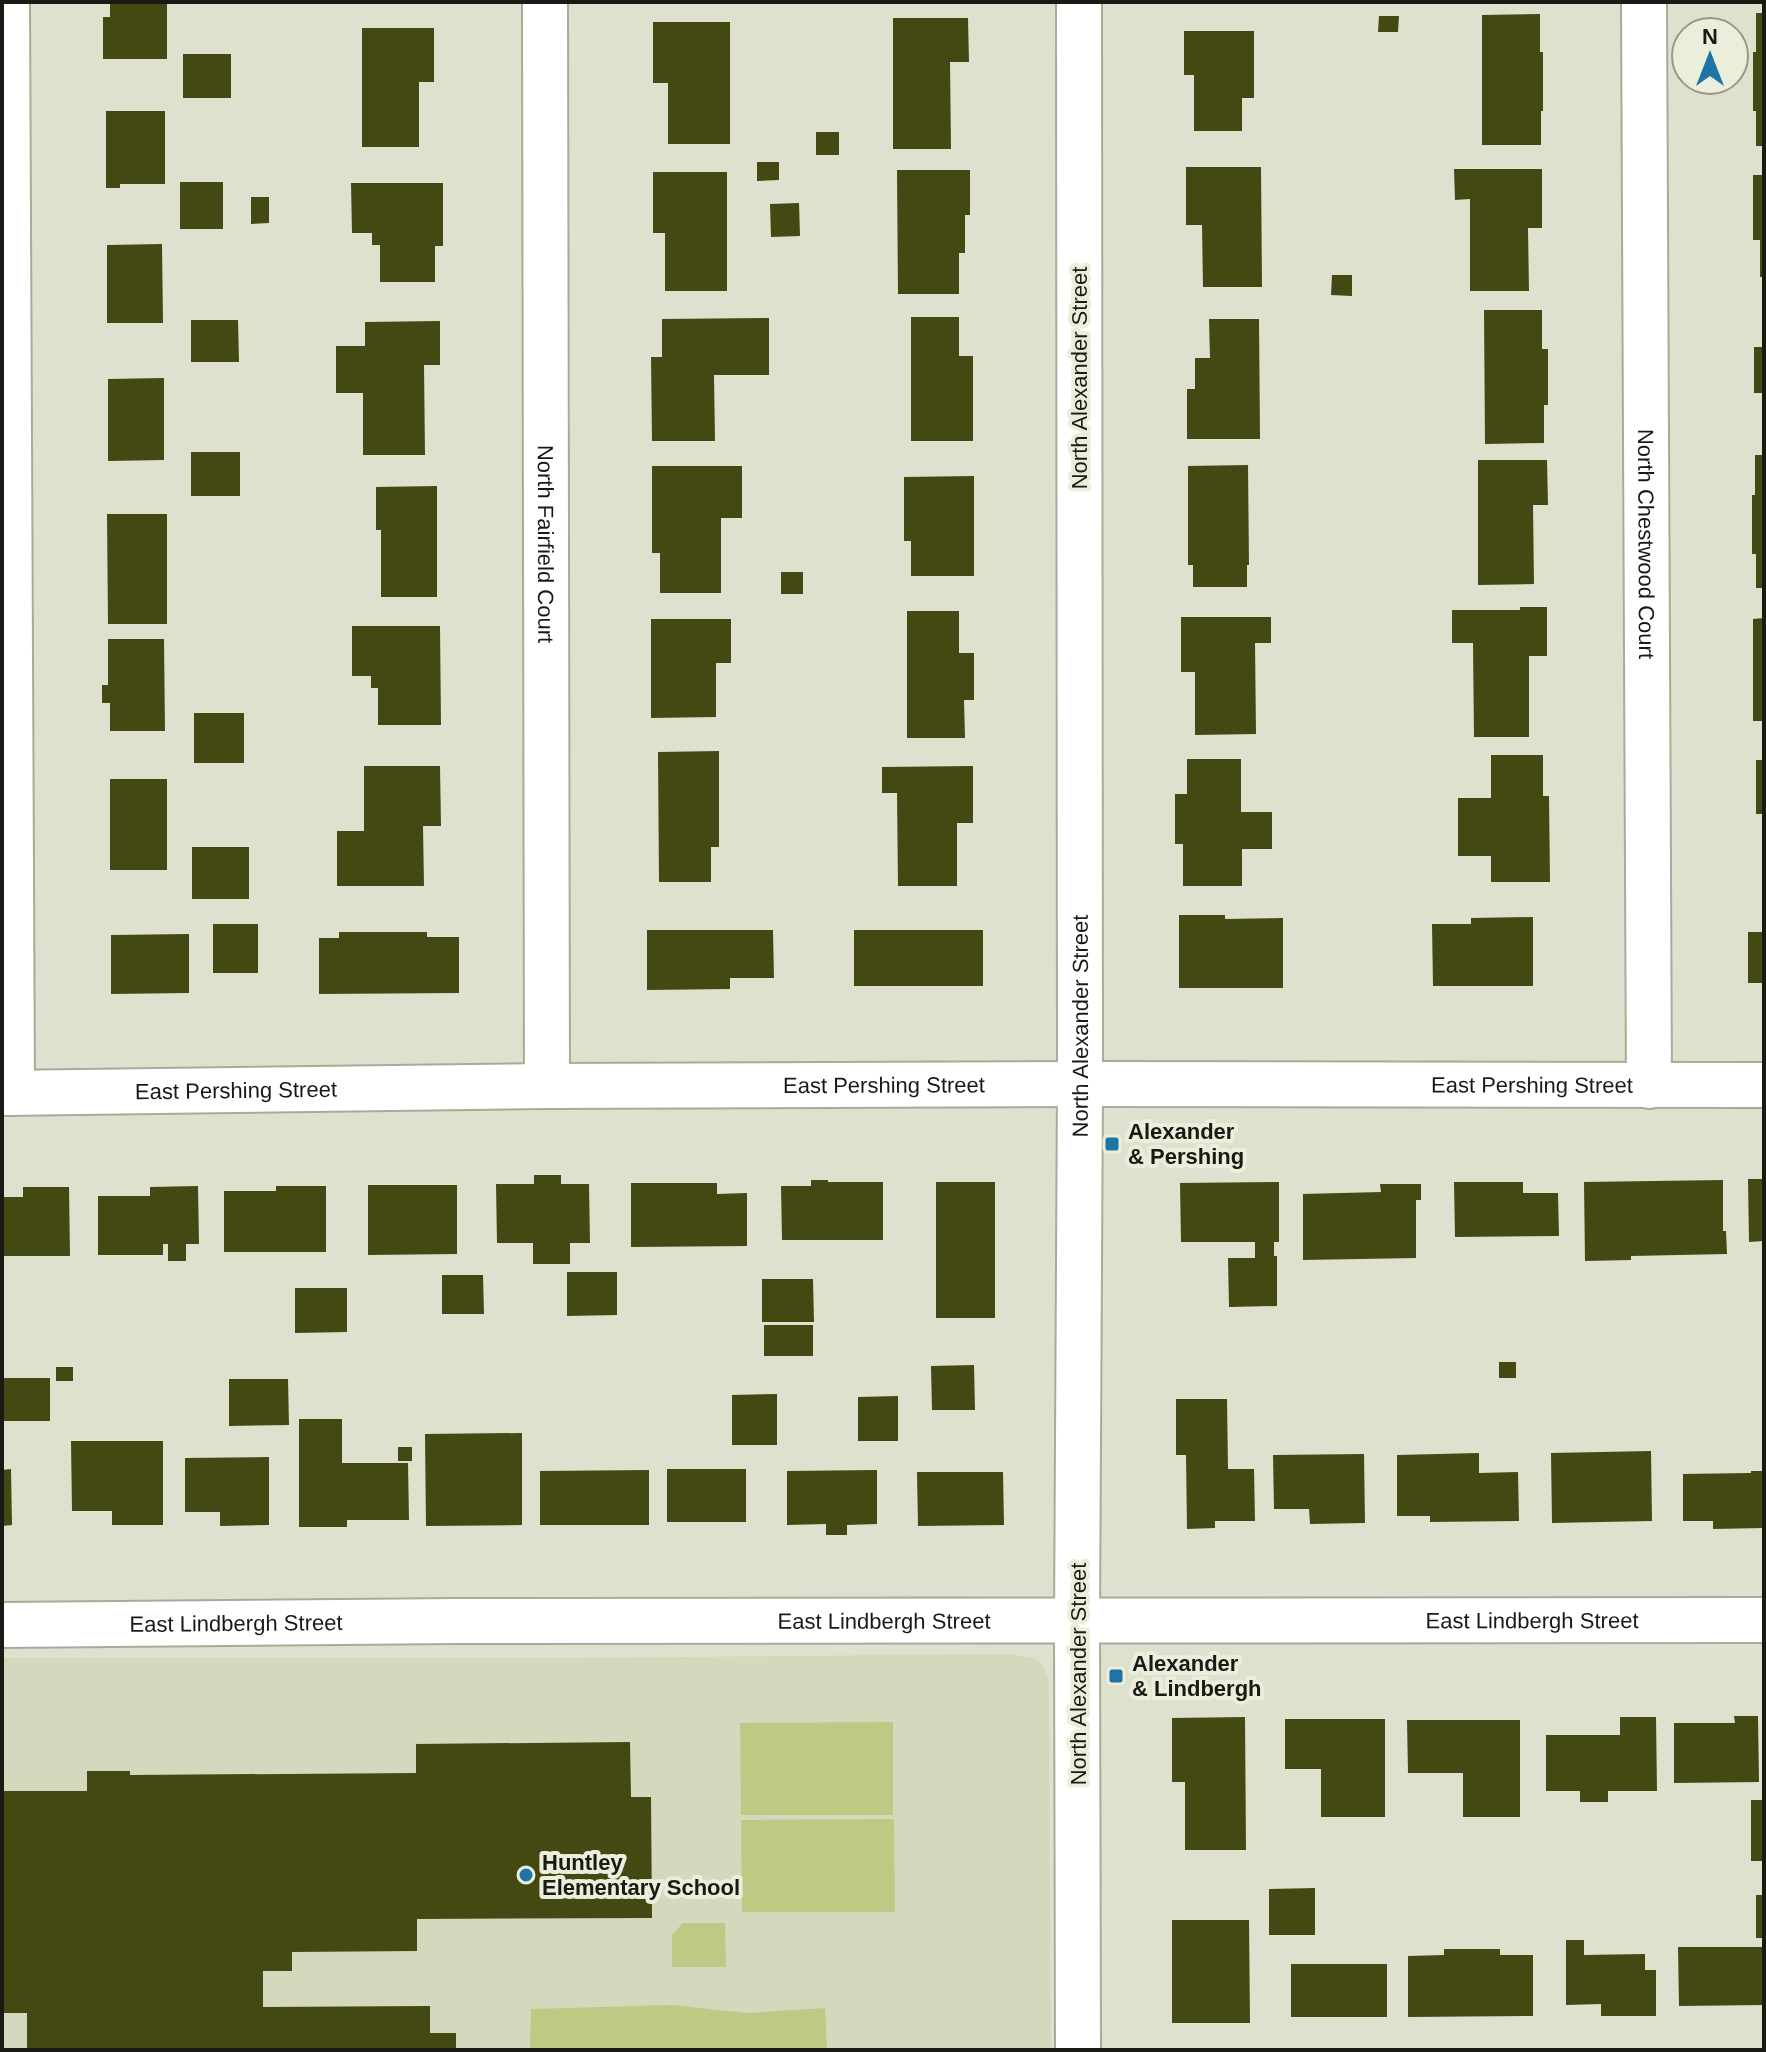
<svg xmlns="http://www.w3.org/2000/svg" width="1766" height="2052" font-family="Helvetica,sans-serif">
<rect width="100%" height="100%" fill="#dee1cd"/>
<path fill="#d4d8bd" d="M1010,1654L1037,1659L1043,1665L1049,1683L1051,2050H2V1658H581Z"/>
<path fill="#c0c984" d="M893,1722V1815H741L740,1723Z
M894,1819L895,1912H742L741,1820Z
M683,1923H725L726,1967H672V1935Z
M671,2005L748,2013L825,2008L827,2050H530L531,2009Z"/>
<path fill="#444913" d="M110,2H167V59H103V17H110Z
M1756,13H1764V146H1756V111H1753V52H1756Z
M1540,14V52H1543V111H1541V145H1482V15Z
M1379,16H1399L1398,32H1378Z
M893,18H968L969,62H950L951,149H893Z
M653,22H730V144H668V83H653Z
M362,28H434V82H419V147H362Z
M1184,31H1254V98H1242V131H1194V75H1184Z
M183,54H231V98H183Z
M106,111H165V184H120V188H106Z
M816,132H839V155H816Z
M757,162H779V180L757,181Z
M1186,167H1261L1262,287H1203L1202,225H1186Z
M1454,169H1542V228H1528L1529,291H1470V199L1455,200Z
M897,170H970V215H965V253H959V294H898Z
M653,172H727V291H665V233H653Z
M1753,175H1764V277H1760V240H1753Z
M180,182H223V229H180Z
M351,183H443V246H435V282H380V245H372V233H352Z
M251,197H269V223L251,224Z
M799,203L800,236L771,237L770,204Z
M162,244L163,323H107V245Z
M1332,275H1352V296L1331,295Z
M1484,310H1542V349H1548V405H1544V443L1485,444Z
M911,317H959V356H973V441H911Z
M769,318V375H714L715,441H652L651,357H662V319Z
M1209,319H1259L1260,439H1187V389H1195V358H1210Z
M191,320H238L239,362H191Z
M440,321V365H424L425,455H363V393H336V346H365V322Z
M1754,347H1764V393H1754Z
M164,378V460L108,461V379Z
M191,452H240V496H191Z
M1755,455H1764V588H1756V554H1752V495H1755Z
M1478,460H1547L1548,505H1533L1534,584L1478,585Z
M1248,465L1249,565H1247V587H1193V565H1188V466Z
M652,466H742V518H721V593H660V553H652Z
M974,476V576H911V541H904V477Z
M437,486V597H381V530H376V487Z
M107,514H167V624H108Z
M781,572H803V594H781Z
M1520,607H1547V656H1529V737H1474L1473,643H1452V610H1520Z
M907,611H959V653H974V700H964L965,738H907Z
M1181,617H1271V643H1255L1256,734L1195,735V672H1181Z
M1764,618V721H1753V619Z
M651,619H731V663H716V717L651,718Z
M352,626H440L441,725H378V688H371V676H352Z
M108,639H164L165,731H110V703H102V685H108Z
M194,713H244V763H194Z
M719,751V847H711V882H659L658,752Z
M1491,755H1543V796H1549L1550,882H1491V856H1458V798H1491Z
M1187,759H1241V812H1272V849H1242V886H1183V844H1175V794H1187Z
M1756,760H1764V814H1756Z
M364,766H440L441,826H423L424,886H337V831H364Z
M973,766V823H957V886H898L897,793H882V767Z
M110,779H167V870H110Z
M192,847H249V899H192Z
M1179,915H1225V919L1283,918V988H1179Z
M1533,917V986H1433L1432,924H1471V918Z
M213,924H258V973H213Z
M647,930H773L774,978H730V989L647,990Z
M854,930H983V986H854Z
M339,932H427V937H459V993L319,994V938H339Z
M1748,932H1764V983H1748Z
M189,934V993L111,994V935Z
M534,1175H561V1184H589L590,1243H570V1264H533V1243H497L496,1184H534Z
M1748,1179H1764V1241L1749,1242Z
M811,1180H828V1182H883V1240H782L781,1186H811Z
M1723,1180V1231H1726L1727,1254L1631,1256V1260L1585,1261L1584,1182Z
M936,1182H995V1318H936Z
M1279,1182V1242H1274V1256H1277V1306L1229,1307L1228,1258H1255V1242H1181L1180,1183Z
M1454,1182H1523V1193H1558L1559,1236L1455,1237Z
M631,1183H717V1194L747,1193V1246L631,1247Z
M1380,1184H1421V1200H1416V1258L1303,1260V1194L1381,1192Z
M368,1185H457V1254L368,1255Z
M198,1186L199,1244H186V1261H168V1244H163V1255H98V1196H150V1187Z
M276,1186H326V1252H224V1191H276Z
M23,1187H69L70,1256H2V1197H23Z
M567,1272H617V1315L567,1316Z
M442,1275H483L484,1314H442Z
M762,1279H813L814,1322H762Z
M295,1288H347V1332L295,1333Z
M764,1325H813V1356H764Z
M1499,1362H1516V1378H1499Z
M974,1365L975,1410H932L931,1366Z
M56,1367H73V1381H56Z
M4,1378H50V1421H4Z
M229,1379H288L289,1425L229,1426Z
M777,1394V1445H732V1395Z
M898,1396V1441H858V1397Z
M1176,1399H1227L1228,1469H1254L1255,1521H1215V1528L1187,1529L1186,1455H1176Z
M299,1419H342V1463H408L409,1520H347V1527H299Z
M522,1433V1525L426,1526L425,1434Z
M71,1441H163V1525H112V1511H72Z
M398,1447H412V1461H398Z
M1651,1451L1652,1521L1552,1523L1551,1453Z
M1479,1453V1473L1518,1472L1519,1521L1430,1522V1516H1397V1455Z
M1364,1454L1365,1523L1310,1524L1309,1509H1274L1273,1455Z
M269,1457V1525L220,1526V1512H185V1458Z
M11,1469L12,1525L2,1526V1470Z
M667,1469H746V1522H667Z
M649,1470V1525H540V1471Z
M877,1470V1524L847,1525V1535H826V1524L787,1525V1471Z
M1751,1471H1764V1528L1713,1529V1521H1683V1474L1751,1473Z
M917,1472H1003L1004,1525L918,1526Z
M1734,1716H1758L1759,1782L1674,1783V1723H1735Z
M1245,1717L1246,1850H1185V1782H1172V1718Z
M1620,1717H1656L1657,1791H1608V1802H1580V1791H1546V1735H1620Z
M1285,1719H1385V1817H1321V1769H1285Z
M1407,1720H1520V1817H1463V1773H1408Z
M630,1742L631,1797H651L652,1918L417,1919V1951L292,1952V1971H263V2007L430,2006V2033H456V2050H27V2013H2V1791H87V1771H130V1775L416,1773V1744Z
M1751,1800H1764V1861H1751Z
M1315,1888V1935H1269V1889Z
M1756,1895H1764V1938H1756Z
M1172,1920H1249L1250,2023H1172Z
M1566,1940H1584V1955L1645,1954V1970H1656V2016H1601V2004L1566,2005Z
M1678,1947H1764V2005L1679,2006Z
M1444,1949H1500V1955H1533V2016L1408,2017V1956L1444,1955Z
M1291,1964H1387V2017H1291Z"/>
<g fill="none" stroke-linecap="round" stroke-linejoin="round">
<defs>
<g id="minor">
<path d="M7,2L12,1093"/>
<path id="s1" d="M545,2L547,1086"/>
<path id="s2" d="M1644,2L1649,1086"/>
<path id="s3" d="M2,1093L547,1086L1080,1084L1764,1085"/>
<path id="s4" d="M2,1625L456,1621L1764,1620"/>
<path id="s5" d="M1078,2050L1077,1621L1080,1084L1079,2"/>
</g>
</defs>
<use href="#minor" stroke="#a8ab98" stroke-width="48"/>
<use href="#minor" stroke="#fff" stroke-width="44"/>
</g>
<g fill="#1e74a4" stroke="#ebeeda" stroke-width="3">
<rect x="1104" y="1136" width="16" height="16" rx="4"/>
<rect x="1108" y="1668" width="16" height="16" rx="4"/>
<circle cx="526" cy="1875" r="8"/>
</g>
<g text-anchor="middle" stroke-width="8" stroke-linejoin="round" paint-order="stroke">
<g font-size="22" fill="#191a13" stroke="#ebeeda">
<text transform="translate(1079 378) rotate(-90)" y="8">North Alexander Street</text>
<text dy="8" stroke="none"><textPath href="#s1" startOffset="542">North Fairfield Court</textPath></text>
<text dy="8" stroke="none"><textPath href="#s2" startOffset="542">North Chestwood Court</textPath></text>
<text dy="8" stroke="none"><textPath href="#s5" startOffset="1024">North Alexander Street</textPath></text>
<text dy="8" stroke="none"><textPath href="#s3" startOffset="882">East Pershing Street</textPath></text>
<text dy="8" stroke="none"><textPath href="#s3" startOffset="1530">East Pershing Street</textPath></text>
<text dy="8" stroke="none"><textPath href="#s3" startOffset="234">East Pershing Street</textPath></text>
<text dy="8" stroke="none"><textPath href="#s4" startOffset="1530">East Lindbergh Street</textPath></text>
<text dy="8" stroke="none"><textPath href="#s4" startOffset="882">East Lindbergh Street</textPath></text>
<text dy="8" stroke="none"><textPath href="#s4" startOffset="234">East Lindbergh Street</textPath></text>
<text transform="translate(1078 1674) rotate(-90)" y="8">North Alexander Street</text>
</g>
<g font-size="22" font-weight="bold" fill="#191a13" stroke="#ebeeda" text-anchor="start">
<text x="1128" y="1139">Alexander<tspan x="1128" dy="25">&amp; Pershing</tspan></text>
<text x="1132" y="1671">Alexander<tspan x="1132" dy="25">&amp; Lindbergh</tspan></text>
<text x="542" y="1870">Huntley<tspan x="542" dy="25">Elementary School</tspan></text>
</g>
</g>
<rect width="1766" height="2052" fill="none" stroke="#191a13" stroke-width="8"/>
<g transform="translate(1710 56)"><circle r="38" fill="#ebeeda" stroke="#97998a" stroke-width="2"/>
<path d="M0-6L14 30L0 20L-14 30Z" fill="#1e74a4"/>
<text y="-12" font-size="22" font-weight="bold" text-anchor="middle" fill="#191a13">N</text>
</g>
</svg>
